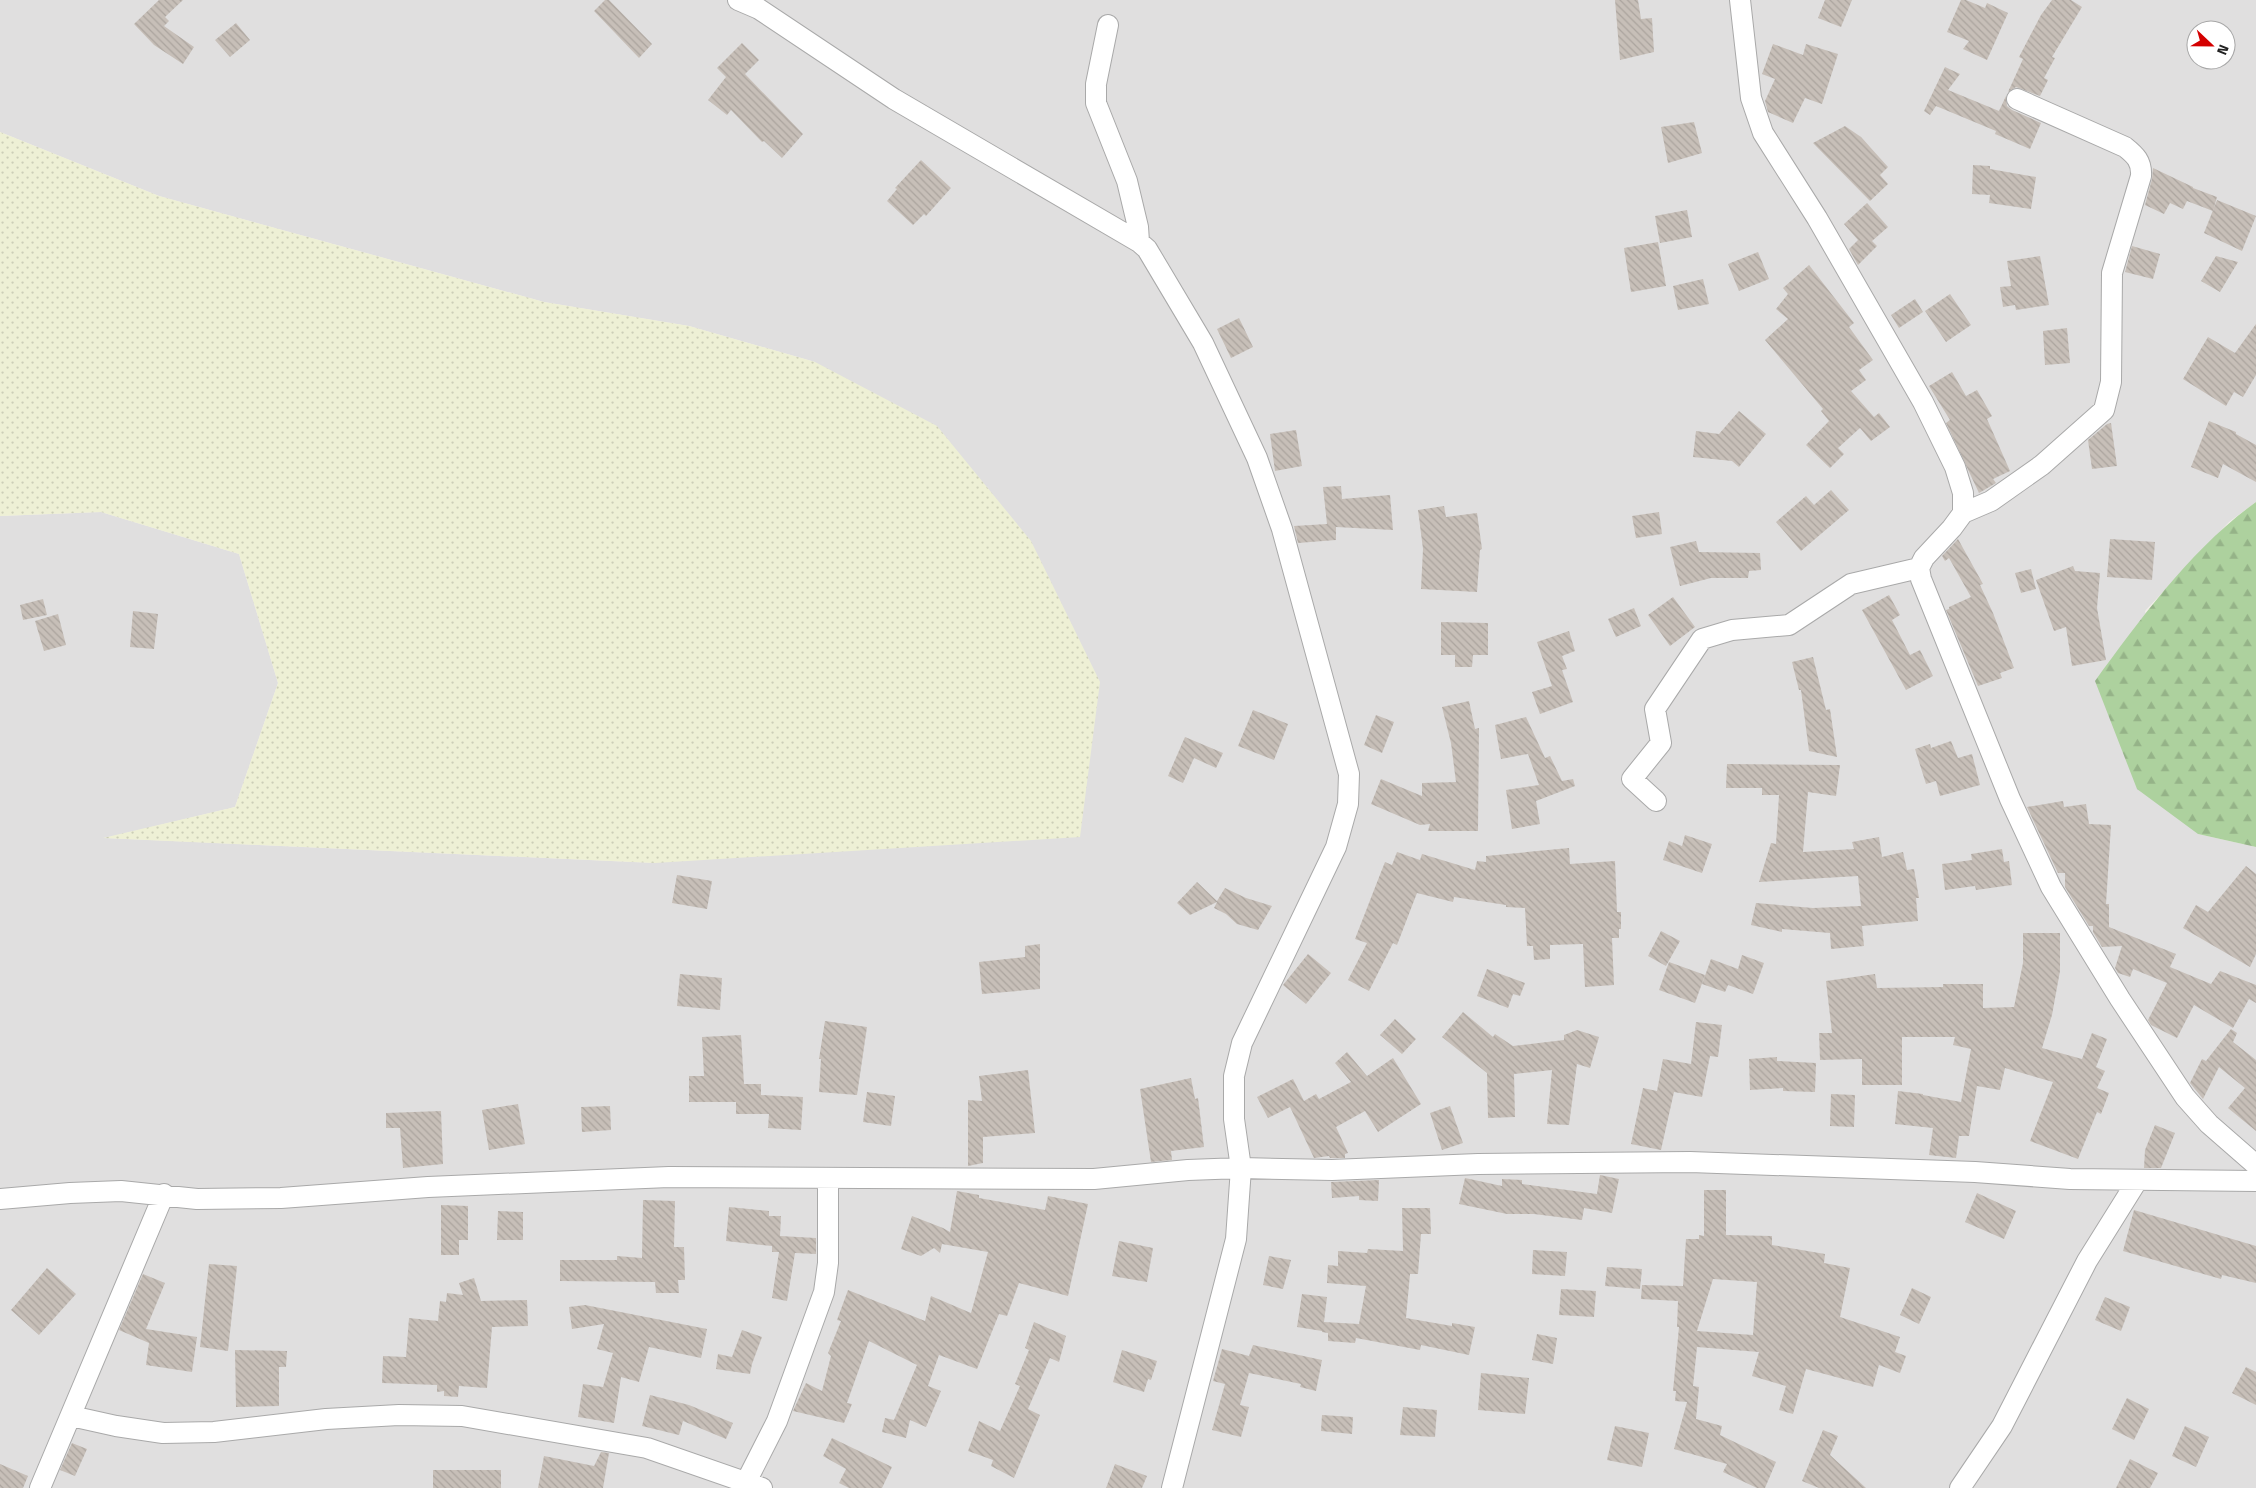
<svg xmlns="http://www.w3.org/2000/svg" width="2256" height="1488" font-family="'Titillium Web',sans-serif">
<defs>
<pattern id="farmland-dots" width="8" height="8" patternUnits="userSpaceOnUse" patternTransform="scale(1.25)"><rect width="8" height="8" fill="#eef0d5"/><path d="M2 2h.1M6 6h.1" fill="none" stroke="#ccceb7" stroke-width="1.8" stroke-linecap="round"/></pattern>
<pattern id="forest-firs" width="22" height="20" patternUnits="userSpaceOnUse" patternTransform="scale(1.25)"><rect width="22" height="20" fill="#add19e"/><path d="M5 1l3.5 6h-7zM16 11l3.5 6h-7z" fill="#95b388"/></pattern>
<pattern id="building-back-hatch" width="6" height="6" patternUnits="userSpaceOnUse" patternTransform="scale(1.25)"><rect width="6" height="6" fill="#c7bfb8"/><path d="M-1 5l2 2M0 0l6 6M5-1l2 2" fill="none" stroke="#aba49e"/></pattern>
</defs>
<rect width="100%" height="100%" fill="#f2efe9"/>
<path fill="#e0dfdf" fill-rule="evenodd" d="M0,0H2256V502L2229,522L2145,611L2198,834L2256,847V1488H0V516L101,512L239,554L278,683L235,807L106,838L655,863L815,362L689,326L544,302L159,196L0,132ZM2196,30H2226V60H2196Z"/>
<path fill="url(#farmland-dots)" d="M0,132L159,196L544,302L689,326L815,362L937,426L1031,541L1100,682L1080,837L655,863L103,838L235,807L278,683L239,554L101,512L0,516Z"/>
<path fill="url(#forest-firs)" d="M2256,502V847L2198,834L2137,789L2095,681C2141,618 2192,548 2256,502Z"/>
<path fill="url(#building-back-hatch)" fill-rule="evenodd" d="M159,0H183L165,17L169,21L164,26L194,47L183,64L154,45L134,24Z
M605,0H609L652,44L639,58L594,11Z
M1615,0H1638L1641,19L1652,18L1654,52L1620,60Z
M1825,0H1852L1841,27L1818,18Z
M1961,0H1966L1985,8L1987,3L2008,13L1987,60L1963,49L1969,41L1947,32Z
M2052,0H2071L2082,7L2052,57L2055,58L2044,78L2048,80L2040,96L2016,87L2008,92L2023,59L2019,57L2041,15Z
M236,23L250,40L230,57L215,40Z
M742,43L759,60L745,74L803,134L782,158L764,141L762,142L731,110L727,115L708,100L726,77L717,68Z
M1773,44L1803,55L1806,44L1838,54L1822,104L1805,98L1793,123L1768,112L1765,101L1775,79L1762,74Z
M1945,67L1960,74L1948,90L1999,111L2006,96L2007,106L2012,110L2041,123L2030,149L1995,134L1996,131L1936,106L1930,115L1924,111Z
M1694,122L1702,153L1668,163L1661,127Z
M1845,126L1861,137L1888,167L1880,175L1888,184L1870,201L1813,143Z
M921,160L951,188L926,216L924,214L913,225L887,201L897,189L895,188Z
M1973,165L1990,166V169L2036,177L2031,209L1989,203L1990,195L1972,194Z
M2153,168L2193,187V188L2217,197L2213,211L2187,201L2183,209L2170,203L2164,214L2145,205L2152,179Z
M2217,200L2256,216L2242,251L2204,233Z
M1867,203L1888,227L1872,241L1877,246L1858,265L1849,249L1858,240L1844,224Z
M1687,210L1692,237L1660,243L1655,216Z
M1658,242L1666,286L1631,292L1624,248Z
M2132,246L2160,254L2153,279L2125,272Z
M1758,252L1769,279L1739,291L1728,264Z
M2040,256L2049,305L2016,310L2015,305L2003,307L2000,287L2011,286L2007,261Z
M2216,256L2238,262L2220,292L2201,281Z
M1809,265L1854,323L1849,327L1873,360L1859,370L1866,380L1851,391L1874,417L1879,413L1890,427L1871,441L1860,428L1838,448L1844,454L1830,468L1806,445L1829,421L1821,411L1823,409L1765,340L1788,319L1776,309L1788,294L1783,288Z
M1703,279L1709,304L1678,310L1673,286Z
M1950,294L1971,325L1946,342L1925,311Z
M1915,299L1923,312L1899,328L1891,315Z
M1239,318L1253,347L1231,358L1217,329Z
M2256,324V375L2243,397L2234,392L2226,406L2183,379L2208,337L2235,353Z
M2067,328L2070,363L2045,365L2043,331Z
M1952,372L1966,396L1977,390L1992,416L1987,419L2010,471L1993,479L1996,483L1979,493L1946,423L1950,420L1929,386Z
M1739,411L1766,434L1739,467L1732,461L1693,457L1696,431L1719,434Z
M2209,421L2236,432V434L2256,445V482L2223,464L2218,478L2191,467Z
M2111,423L2117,466L2092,469L2088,440L2107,424Z
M1296,430L1302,466L1275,471L1270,434Z
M1341,486L1342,499L1390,495L1393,530L1336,527V540L1298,543L1294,526L1327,524L1323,487Z
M1831,490L1849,510L1801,551L1776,522L1806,496L1814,505Z
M1444,506L1446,517L1477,513L1482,549L1480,550L1477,592L1421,589L1423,549L1418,510Z
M1659,512L1662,534L1636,538L1632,516Z
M1958,539L1983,584L1980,585L1993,613L2014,668L2000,673L2002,678L1978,686L1946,610L1949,609V607L1971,597L1949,558L1945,561L1942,556Z
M2110,539L2155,542L2152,580L2107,577Z
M1696,541L1699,552L1760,553L1761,570L1749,571L1748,578H1711L1680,586L1670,547Z
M2073,566L2075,571L2100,573L2097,608L2106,660L2072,666L2066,627L2054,631L2036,580Z
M2031,569L2036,589L2021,593L2015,573Z
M1889,595L1900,615L1892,620L1910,655L1920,650L1933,676L1906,690L1862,610Z
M1673,597L1695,627L1670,646L1648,615Z
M43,599L47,615L23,620L20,605Z
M1634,608L1641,626L1616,637L1608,619Z
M133,611L158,614L154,649L130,647Z
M58,614L66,645L44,651L35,621Z
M1441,622L1488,623V655H1473L1472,667H1455V655H1441Z
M1569,631L1575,651L1562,656L1567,669L1562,670L1573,702L1540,714L1532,692L1552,686L1537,642Z
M1813,657L1826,710L1830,709L1837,757L1809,751L1801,690H1799L1792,662Z
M1469,701L1475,729L1479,728L1478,831H1428L1430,824L1420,825L1371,804L1381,779L1422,796V783L1456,782L1451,743L1442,707Z
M1253,710L1288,724L1274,760L1238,746Z
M1376,715L1394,722L1382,753L1364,745Z
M1526,717L1545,758L1550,756L1562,781L1573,779L1575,786L1536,801L1540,824L1512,829L1506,790L1539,785L1528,754L1501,759L1495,725Z
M1185,737L1223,753L1216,768L1194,758L1183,783L1168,776Z
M1951,741L1958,758L1972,754L1980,785L1940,796L1936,781L1926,784L1915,749L1930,744L1931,748Z
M1727,764L1840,765L1836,796L1808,792L1803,852L1854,849L1852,842L1879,837L1882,857L1903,852L1907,870L1914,869L1919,898H1916L1918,921L1862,926L1864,946L1831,949L1830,933L1782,929V932L1751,925L1756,903L1813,908L1861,906L1858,876L1759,882L1771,843L1776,844L1779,795H1762V788H1726Z
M2063,801L2064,807L2086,804L2089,824L2111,825L2106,904H2109V927L2176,954L2170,967L2211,984L2220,971L2256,985V1003L2249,999L2233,1028L2194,1005L2177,1038L2151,1025L2148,1020L2167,983L2133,969L2130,977L2118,973L2115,968L2122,946L2102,947L2093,932V926H2089L2065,887V873H2058L2027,807Z
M1685,835L1712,844L1702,873L1663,860L1669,841L1682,846Z
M1569,848L1570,864L1615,861L1617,912H1621V929H1619V938H1612L1614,985L1585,987L1583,944L1550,945V959L1534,960L1533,946H1527L1525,908L1506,907V905L1454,897L1453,902L1417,893L1397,945L1393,943L1369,991L1348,980L1367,943L1355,939L1374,890L1385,862L1392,865L1397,852L1420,860L1422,854L1475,870L1477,861L1486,862V856Z
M2002,849L2004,862L2009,861L2012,885L1976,890L1975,886L1945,890L1942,864L1972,860L1971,854Z
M2246,866L2256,874V954L2250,967L2183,928L2196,905L2208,912Z
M677,875L712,881L707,909L672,903Z
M1197,882L1217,901L1225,888L1246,898L1272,906L1258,930L1237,924L1226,914L1214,908L1217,902L1190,915L1177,903Z
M1661,931L1680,941L1666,966L1648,956Z
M2023,933H2060V971L2052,1015L2042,1048L2082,1059L2092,1033L2107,1039L2096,1067L2105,1071L2097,1088L2109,1093L2101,1114L2097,1112L2078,1159L2030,1141L2053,1082L2005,1068L2000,1090L1977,1086L1969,1136H1959L1956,1158L1929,1155L1933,1128L1895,1124L1898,1091L1923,1094V1095L1961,1102L1971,1049L1953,1045L1955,1037H1902V1085H1862V1059L1820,1060L1819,1033H1832L1826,981L1875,974L1877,988L1943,987V984H1983V1008L2014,1007L2023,963Z
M1040,944V989L982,994L979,962L1025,957V946Z
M1308,954L1331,973L1306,1004L1283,985Z
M1742,955L1764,963L1753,994L1728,985L1725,992L1702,984L1711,959L1738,969Z
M1669,962L1705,975L1695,1003L1659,990Z
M1487,969L1525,983L1520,996L1513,994L1508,1008L1477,996Z
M680,974L722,978L720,1010L677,1006Z
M1463,1012L1493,1037L1495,1034L1513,1046L1564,1040V1035L1577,1030L1599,1037L1590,1068L1577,1064L1569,1125L1547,1124L1552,1070L1514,1074L1515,1117L1488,1118L1487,1073L1442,1037Z
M1395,1019L1416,1039L1402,1054L1380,1035Z
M825,1021L867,1027L857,1095L819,1092L821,1059H819Z
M1696,1022L1722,1025L1718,1057L1710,1056L1702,1097L1674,1092L1661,1150L1631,1144L1643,1088L1657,1091L1663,1059L1691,1064Z
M2231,1029L2237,1033L2233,1042L2256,1060V1131L2228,1108L2245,1088L2219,1067L2203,1099L2190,1083L2202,1059L2206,1061Z
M741,1035L744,1084H761V1095L803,1097L801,1130L768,1128L769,1114H736V1102H689V1076H704L702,1037Z
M1347,1052L1367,1076L1393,1058L1421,1104L1378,1132L1365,1111L1336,1127L1348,1153L1345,1154V1158H1330L1329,1156L1314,1158L1290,1107L1268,1118L1257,1097L1293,1079L1304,1101L1316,1094L1319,1099L1351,1082L1335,1063Z
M1777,1057V1061L1816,1063L1815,1092L1783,1091V1088L1750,1090L1749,1059Z
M1028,1070L1035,1133L983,1137V1163L968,1166V1100L982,1101L979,1076Z
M1191,1078L1195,1099L1198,1098L1204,1147L1171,1151L1172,1160L1151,1162L1140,1089Z
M867,1092L895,1096L891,1126L863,1122Z
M1831,1094L1855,1095L1854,1127L1830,1126Z
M518,1104L525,1144L489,1150L482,1110Z
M610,1106L611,1130L582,1132L581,1107Z
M1450,1106L1463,1143L1442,1150L1430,1113Z
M441,1111L443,1164L403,1168L400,1128H386V1113Z
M2155,1125L2175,1133L2161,1168H2144L2145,1150Z
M1600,1175L1619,1179L1612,1213L1584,1208L1582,1220L1534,1214H1507L1459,1204L1465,1178L1502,1186V1179L1522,1180V1184L1597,1194Z
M1379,1180L1378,1201L1359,1200V1196L1332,1198L1331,1182Z
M1704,1190H1726V1235L1772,1236V1245L1825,1254L1824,1263L1850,1268L1840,1317L1900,1337L1895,1352L1906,1356L1900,1373L1879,1365L1873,1387L1806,1369L1793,1414L1779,1410L1786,1386L1752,1376L1759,1352L1697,1347L1693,1386L1699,1387L1696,1419L1722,1426L1720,1435L1776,1462L1765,1488H1757L1723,1472L1727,1464L1674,1449L1687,1402L1675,1401L1676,1391H1673L1679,1327H1677L1678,1301L1641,1299L1642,1285L1683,1286L1686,1239H1699V1235L1704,1236ZM1713,1279L1757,1282L1753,1335L1697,1331Z
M957,1191L979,1195V1198L1045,1210L1048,1196L1088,1204L1068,1296L1019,1283L1007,1316L999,1314L977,1369L939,1355L928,1386L941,1391L926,1427L910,1420L906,1438L882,1432L885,1418L894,1420L917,1365L869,1341L847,1403L852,1404L844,1423L793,1411L806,1383L822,1391L831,1356L828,1353L841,1321L837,1320L848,1290L925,1321L931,1296L971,1313L988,1252L942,1244L940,1253L934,1248L921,1256L901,1249L912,1216L943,1228L950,1232Z
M1977,1193L2016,1211L2004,1239L1965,1222Z
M643,1200L675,1201L674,1247H684L685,1280H678L679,1293H656L655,1282L560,1281V1260H617V1256L642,1258Z
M441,1205L468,1206V1240H459V1255H441Z
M729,1207L769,1211V1216H781L780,1236L816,1238V1254L795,1253L787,1301L772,1298L779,1252H772V1246L726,1241Z
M1402,1208H1430L1431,1234H1421L1418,1274H1410L1406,1318L1452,1326V1323L1475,1327L1469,1355L1421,1345L1420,1350L1356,1338L1355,1343L1328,1341V1333L1322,1332V1331L1297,1327L1302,1294L1327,1297L1324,1322L1359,1324L1366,1286L1327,1283L1328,1265L1338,1266V1251L1367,1253L1368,1249L1403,1251Z
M2134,1210L2256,1246V1283L2222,1275L2221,1279L2123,1251Z
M498,1211L523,1212V1240H497Z
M1119,1241L1153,1248L1147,1282L1112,1276Z
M1533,1250L1567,1252L1565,1276L1532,1274Z
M1269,1256L1291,1260L1283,1289L1263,1285Z
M209,1264L237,1266L228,1351L200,1347Z
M1607,1267L1642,1269L1640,1289L1605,1286Z
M47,1268L76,1294L39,1335L11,1310Z
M143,1274L165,1283L146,1329L197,1337L192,1372L146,1365L149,1343L119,1330Z
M474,1278L481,1301L527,1300L528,1326L492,1327L487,1388L459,1386L458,1397L444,1396V1391L437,1392V1385L382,1383L383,1356L406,1357L409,1318L438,1321L440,1301L446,1302L447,1293L463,1295L459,1283Z
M1912,1288L1931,1297L1919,1324L1900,1315Z
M1561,1289L1596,1291L1594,1317L1559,1315Z
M2105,1297L2130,1307L2121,1331L2095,1320Z
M585,1305L707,1329L701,1358L649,1347L639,1382L621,1377L614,1423L578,1417L583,1384L603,1387L613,1353L597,1349L604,1324L572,1329L569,1307Z
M1034,1322L1066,1336L1059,1362L1050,1358L1028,1409L1040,1415L1014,1478L991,1466L993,1460L968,1451L979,1421L1000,1431L1020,1386L1015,1384L1029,1350L1025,1348Z
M742,1330L762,1337L752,1364L750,1374L716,1369L718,1354L732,1357Z
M1537,1334L1557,1338L1553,1364L1532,1360Z
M1253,1345L1322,1360L1316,1391L1300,1387L1301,1384L1249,1373L1240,1405L1249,1407L1241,1437L1212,1430L1225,1384L1213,1381L1222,1349L1249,1356Z
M235,1350L287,1351L286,1367H279V1406L236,1407Z
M1122,1350L1157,1361L1151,1380L1148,1379L1144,1392L1113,1382Z
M2246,1367L2256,1372V1405L2232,1393Z
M1481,1373L1529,1378L1525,1414L1478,1410Z
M650,1395L689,1405L733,1423L726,1439L683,1421L679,1435L642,1426Z
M2127,1398L2149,1409L2134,1440L2112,1429Z
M1403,1407L1437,1410L1435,1437L1400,1435Z
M1322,1415L1353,1417L1352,1434L1321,1431Z
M1615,1426L1649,1433L1642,1467L1607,1460Z
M2185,1426L2209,1437L2196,1467L2172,1456Z
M1823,1430L1838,1436L1830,1455L1866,1488H1819L1802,1481Z
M832,1438L892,1467L882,1488H849L839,1483L846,1469L823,1456Z
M72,1443L87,1449L75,1476L60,1470Z
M601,1452L609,1453L603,1488H538L544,1456L594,1466Z
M2130,1459L2158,1473L2150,1488H2116Z
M0,1464L28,1476L23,1488H0Z
M1115,1464L1147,1476L1142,1488H1106Z
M433,1470H501V1488H433Z"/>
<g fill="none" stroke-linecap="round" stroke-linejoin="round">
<defs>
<path id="minor" d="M738,0L759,9L894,99L1139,242L1147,249L1203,343L1257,458L1282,529L1349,774L1348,804L1336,847L1242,1043L1234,1076V1119L1241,1168L1236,1239L1172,1488
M1740,0L1751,98L1763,133L1817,218L1923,402L1955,467L1963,493V513L1952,528L1924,558L1919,568L1921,579L2010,799L2051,887L2120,999L2185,1097L2209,1124L2256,1165
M1108,25L1096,84V103L1127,181L1138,227L1139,242
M1963,513L1991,501L2042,465L2104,410L2111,382L2112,273L2141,176C2142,161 2135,155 2125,147L2017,99
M1656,801L1632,779L1661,743L1655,709L1702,639L1732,630L1789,625L1851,584L1919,568
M0,1199L70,1193L121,1191L197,1199L281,1198L428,1187L669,1177L1094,1179L1188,1170L1241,1168L1332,1170L1478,1164L1690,1162L1975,1172L2070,1179L2256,1181
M71,1416L116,1426L163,1433L214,1432L326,1419L399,1415L462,1416L647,1448L762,1488
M40,1488L164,1194
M743,1488L777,1421L824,1292L828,1263V1178
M1960,1488L2002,1426L2087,1261L2137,1181"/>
</defs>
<use href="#minor" stroke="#a9a9a9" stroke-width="22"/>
<use href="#minor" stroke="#fff" stroke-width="20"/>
</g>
<g transform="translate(2211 45) rotate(112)"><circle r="24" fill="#ffffff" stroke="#a7a7a7"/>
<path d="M0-4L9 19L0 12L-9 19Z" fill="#d40000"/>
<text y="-8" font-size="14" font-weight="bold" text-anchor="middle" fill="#222222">N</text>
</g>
</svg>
